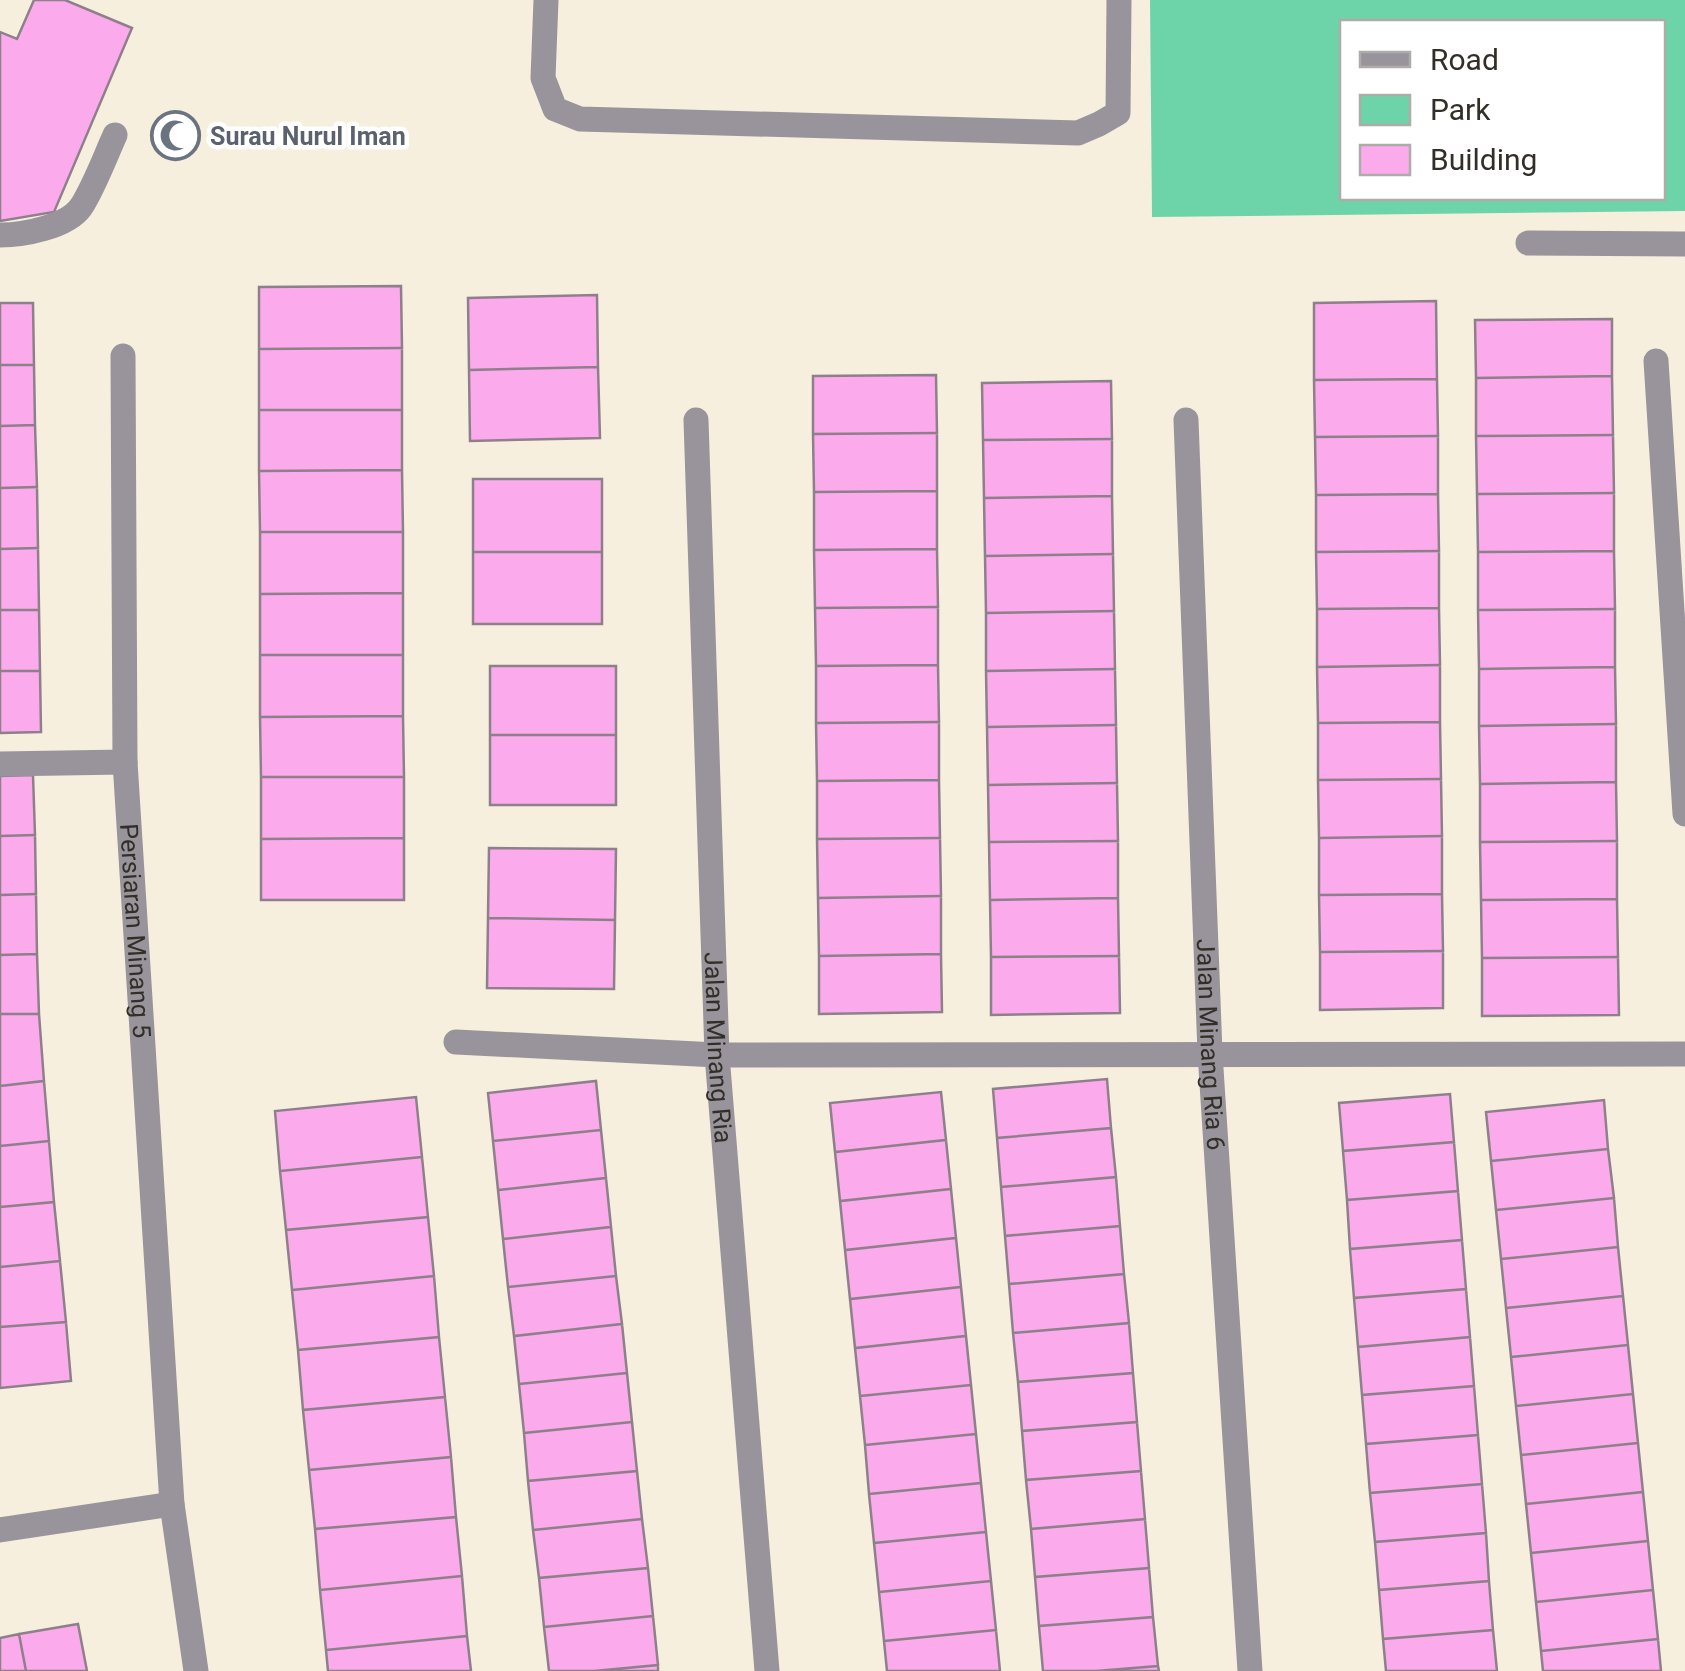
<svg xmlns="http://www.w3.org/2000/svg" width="1685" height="1671" font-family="Roboto,sans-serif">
<rect width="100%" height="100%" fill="#f6efde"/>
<path fill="#6cd4a8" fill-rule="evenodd" d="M1150,0H1685V211L1152,217ZM1342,22H1662V198H1342Z"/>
<path fill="#fbaaeb" stroke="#8e808b" stroke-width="2.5" d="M34,0H65L132,28L54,212L0,221V32L17,39Z
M401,286L402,348L259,349V287Z
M597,295L598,367L469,370L468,298Z
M1436,301L1437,379L1314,380V303Z
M0,303H33L34,365H0Z
M1612,319V376L1476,378L1475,320Z
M402,348V410H259V349Z
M0,365H34L35,425L0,426Z
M598,367L600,438L470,441L469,370Z
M936,375L937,433L813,434V376Z
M1612,376L1613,435L1476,436V378Z
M1437,379L1438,436L1315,437L1314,380Z
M1111,381L1112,439L983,440L982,383Z
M259,410H402V470L259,471Z
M35,425L37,487L0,488V426Z
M937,433V491L814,492L813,434Z
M1613,435L1614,493L1477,494L1476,436Z
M1438,436V494L1316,495L1315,437Z
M1112,439V496L984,498L983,440Z
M402,470L403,532H260L259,471Z
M473,479H602V552H473Z
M37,487L38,548L0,549V488Z
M937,491V549L814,550V492Z
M1614,493V551L1478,552L1477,494Z
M1438,494L1439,551L1316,552V495Z
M1112,496L1113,554L985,556L984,498Z
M260,532H403V593L260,594Z
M38,548L39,610H0V549Z
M937,549L938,607L815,608L814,550Z
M1439,551V608L1317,609L1316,552Z
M1614,551L1615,609L1478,610V552Z
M473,552H602V624H473Z
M1113,554L1114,611L986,613L985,556Z
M403,593V655H260V594Z
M938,607V665L816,666L815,608Z
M1439,608L1440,665L1317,667V609Z
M1615,609V667L1479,669L1478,610Z
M0,610H39L40,671H0Z
M1114,611L1115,669L986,671V613Z
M260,655H403V716L260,717Z
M938,665L939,722L816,723V666Z
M1440,665V722L1318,723L1317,667Z
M490,666H616V735H490Z
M1615,667L1616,724L1479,726V669Z
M1115,669L1116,725L987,727L986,671Z
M0,671H40L41,732L0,733Z
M403,716L404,777H261L260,717Z
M939,722V780L817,781L816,723Z
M1440,722L1441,779L1318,780V723Z
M1616,724V782L1480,784L1479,726Z
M1116,725L1117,783L988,785L987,727Z
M490,735H616V805H490Z
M33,775L35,835L0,836V776Z
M261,777H404V838L261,839Z
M1441,779L1442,836L1319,838L1318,780Z
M939,780L940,838L817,839V781Z
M1616,782L1617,841L1480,842V784Z
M1117,783L1118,841L989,842L988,785Z
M35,835L36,894L0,895V836Z
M1442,836V894L1319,895V838Z
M404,838V900H261V839Z
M940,838L941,896L818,898L817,839Z
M1118,841V898L990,900L989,842Z
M1617,841V899L1481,900L1480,842Z
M489,848L616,849L615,920L488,918Z
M36,894L37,954L0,955V895Z
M1442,894L1443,951L1320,952L1319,895Z
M941,896V954L819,956L818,898Z
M1118,898L1119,956L991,957L990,900Z
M1617,899L1618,957L1482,958L1481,900Z
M488,918L615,920L614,989L487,988Z
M1443,951V1008L1320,1010V952Z
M37,954L39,1014H0V955Z
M941,954L942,1012L819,1014V956Z
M1119,956L1120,1013L991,1015V957Z
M1618,957L1619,1015L1482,1016V958Z
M0,1014H39L44,1081L0,1086Z
M1107,1079L1111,1128L997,1138L993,1089Z
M44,1081L49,1141L0,1146V1086Z
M596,1081L601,1130L493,1141L488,1093Z
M941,1092L946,1140L835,1152L830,1103Z
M1450,1094L1454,1142L1343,1151L1339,1103Z
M416,1097L422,1157L280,1171L275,1111Z
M1604,1100L1608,1149L1491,1161L1486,1112Z
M1111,1128L1116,1177L1001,1187L997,1138Z
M601,1130L606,1178L498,1190L493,1141Z
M946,1140L951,1189L840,1201L835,1152Z
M49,1141L54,1202L0,1207V1146Z
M1454,1142L1458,1191L1347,1200L1343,1151Z
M1608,1149L1614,1198L1496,1210L1491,1161Z
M422,1157L428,1217L286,1230L280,1171Z
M1116,1177L1120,1226L1005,1236L1001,1187Z
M606,1178L611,1227L503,1239L498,1190Z
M951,1189L956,1238L845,1250L840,1201Z
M1458,1191L1462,1240L1350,1249L1347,1200Z
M1614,1198L1618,1247L1501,1259L1496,1210Z
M54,1202L60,1261L0,1267V1207Z
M428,1217L434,1276L292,1290L286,1230Z
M1120,1226L1124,1274L1009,1284L1005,1236Z
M611,1227L616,1276L508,1287L503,1239Z
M956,1238L961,1287L850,1299L845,1250Z
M1462,1240L1466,1289L1354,1298L1350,1249Z
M1618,1247L1623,1296L1506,1308L1501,1259Z
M60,1261L66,1322L0,1327V1267Z
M1124,1274L1129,1323L1013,1333L1009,1284Z
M434,1276L439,1337L298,1350L292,1290Z
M616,1276L622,1324L514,1336L508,1287Z
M961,1287L966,1336L855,1348L850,1299Z
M1466,1289L1470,1337L1358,1347L1354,1298Z
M1623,1296L1628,1345L1511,1357L1506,1308Z
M66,1322L71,1381L0,1388V1327Z
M1129,1323L1133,1373L1018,1382L1013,1333Z
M622,1324L627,1373L519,1384L514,1336Z
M966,1336L971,1385L860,1396L855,1348Z
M439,1337L445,1397L303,1410L298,1350Z
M1470,1337L1474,1386L1362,1395L1358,1347Z
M1628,1345L1633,1394L1516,1406L1511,1357Z
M627,1373L632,1422L524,1433L519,1384Z
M1133,1373L1137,1422L1022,1431L1018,1382Z
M971,1385L976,1434L865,1445L860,1396Z
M1474,1386L1478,1435L1366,1444L1362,1395Z
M1633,1394L1638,1443L1521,1455L1516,1406Z
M445,1397L451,1457L309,1470L303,1410Z
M632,1422L637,1471L528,1481L524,1433Z
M1137,1422L1141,1471L1026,1480L1022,1431Z
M976,1434L981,1483L869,1494L865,1445Z
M1478,1435L1482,1484L1370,1493L1366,1444Z
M1638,1443L1643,1492L1526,1504L1521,1455Z
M451,1457L456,1517L315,1529L309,1470Z
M637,1471L642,1519L533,1530L528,1481Z
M1141,1471L1145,1519L1031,1529L1026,1480Z
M981,1483L986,1532L874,1543L869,1494Z
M1482,1484L1486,1533L1375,1542L1370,1493Z
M1643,1492L1648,1541L1531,1553L1526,1504Z
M456,1517L462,1576L320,1590L315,1529Z
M642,1519L648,1568L539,1578L533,1530Z
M1145,1519L1149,1568L1035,1577L1031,1529Z
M986,1532L991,1581L879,1592L874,1543Z
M1486,1533L1489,1581L1379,1590L1375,1542Z
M1648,1541L1653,1590L1536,1602L1531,1553Z
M648,1568L653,1616L544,1627L539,1578Z
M1149,1568L1153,1617L1039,1626L1035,1577Z
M462,1576L467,1636L326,1650L320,1590Z
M991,1581L996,1630L884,1641L879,1592Z
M1489,1581L1493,1630L1383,1639L1379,1590Z
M1653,1590L1658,1639L1541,1651L1536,1602Z
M653,1616L658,1665L594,1671H549L544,1627Z
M1153,1617L1158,1666L1096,1671H1043L1039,1626Z
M78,1624L87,1671H26L19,1634Z
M996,1630L1000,1671H887L884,1641Z
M1493,1630L1497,1671H1386L1383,1639Z
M19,1634L26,1671H0V1638Z
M467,1636L471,1671H328L326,1650Z
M1658,1639L1661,1671H1543L1541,1651Z
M658,1665V1671H594Z
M1158,1666L1159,1671H1096Z"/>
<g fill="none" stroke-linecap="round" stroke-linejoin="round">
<path stroke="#99949b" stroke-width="25" d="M546,0L543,78L555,109L580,119L1078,133L1099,124L1118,113L1119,0
M0,235C23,235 67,227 81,207C94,187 105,157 115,135
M0,764L125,762
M456,1042L717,1055L1685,1054"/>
<g stroke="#99949b" stroke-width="25">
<path d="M1528,243L1685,244"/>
<path id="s1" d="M123,356L125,762L172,1504L196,1671"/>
<path d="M1656,361L1685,814"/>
<path id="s2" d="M696,420L717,1055L767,1671"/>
<path id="s3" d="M1186,420L1210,1053L1250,1671"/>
<path d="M0,1530L172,1504"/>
</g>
</g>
<defs>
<symbol id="mosque-ring" viewBox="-11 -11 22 22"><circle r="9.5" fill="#fff" stroke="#6b7280" stroke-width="1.5"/><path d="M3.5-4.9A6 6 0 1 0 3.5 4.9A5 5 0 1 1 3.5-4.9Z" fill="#6b7280"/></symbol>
</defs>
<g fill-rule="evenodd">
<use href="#mosque-ring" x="148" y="108" width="55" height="55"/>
</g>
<g text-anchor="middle" stroke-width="9" stroke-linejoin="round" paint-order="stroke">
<g font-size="25" font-weight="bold" fill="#5b616d" stroke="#fff" text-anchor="start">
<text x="210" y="145">Surau Nurul Iman</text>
</g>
<g font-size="25" fill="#312f28" stroke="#fff">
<text dy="9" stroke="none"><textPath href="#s1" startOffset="575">Persiaran Minang 5</textPath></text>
<text dy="9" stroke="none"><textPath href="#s2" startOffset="628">Jalan Minang Ria</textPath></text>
<text dy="9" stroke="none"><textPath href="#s3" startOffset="625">Jalan Minang Ria 6</textPath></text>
</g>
</g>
<rect x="1340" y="20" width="325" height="180" fill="#ffffff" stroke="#adaca9" stroke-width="2.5"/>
<rect x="1360" y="52" width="50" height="15" fill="#99949b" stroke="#adaca9" stroke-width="2.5"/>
<text x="1430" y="70" font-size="30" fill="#312f28">Road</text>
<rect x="1360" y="95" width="50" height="30" fill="#6cd4a8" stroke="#adaca9" stroke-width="2.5"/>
<text x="1430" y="120" font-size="30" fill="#312f28">Park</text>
<rect x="1360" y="145" width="50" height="30" fill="#fbaaeb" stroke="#adaca9" stroke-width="2.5"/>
<text x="1430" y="170" font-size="30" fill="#312f28">Building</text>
</svg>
